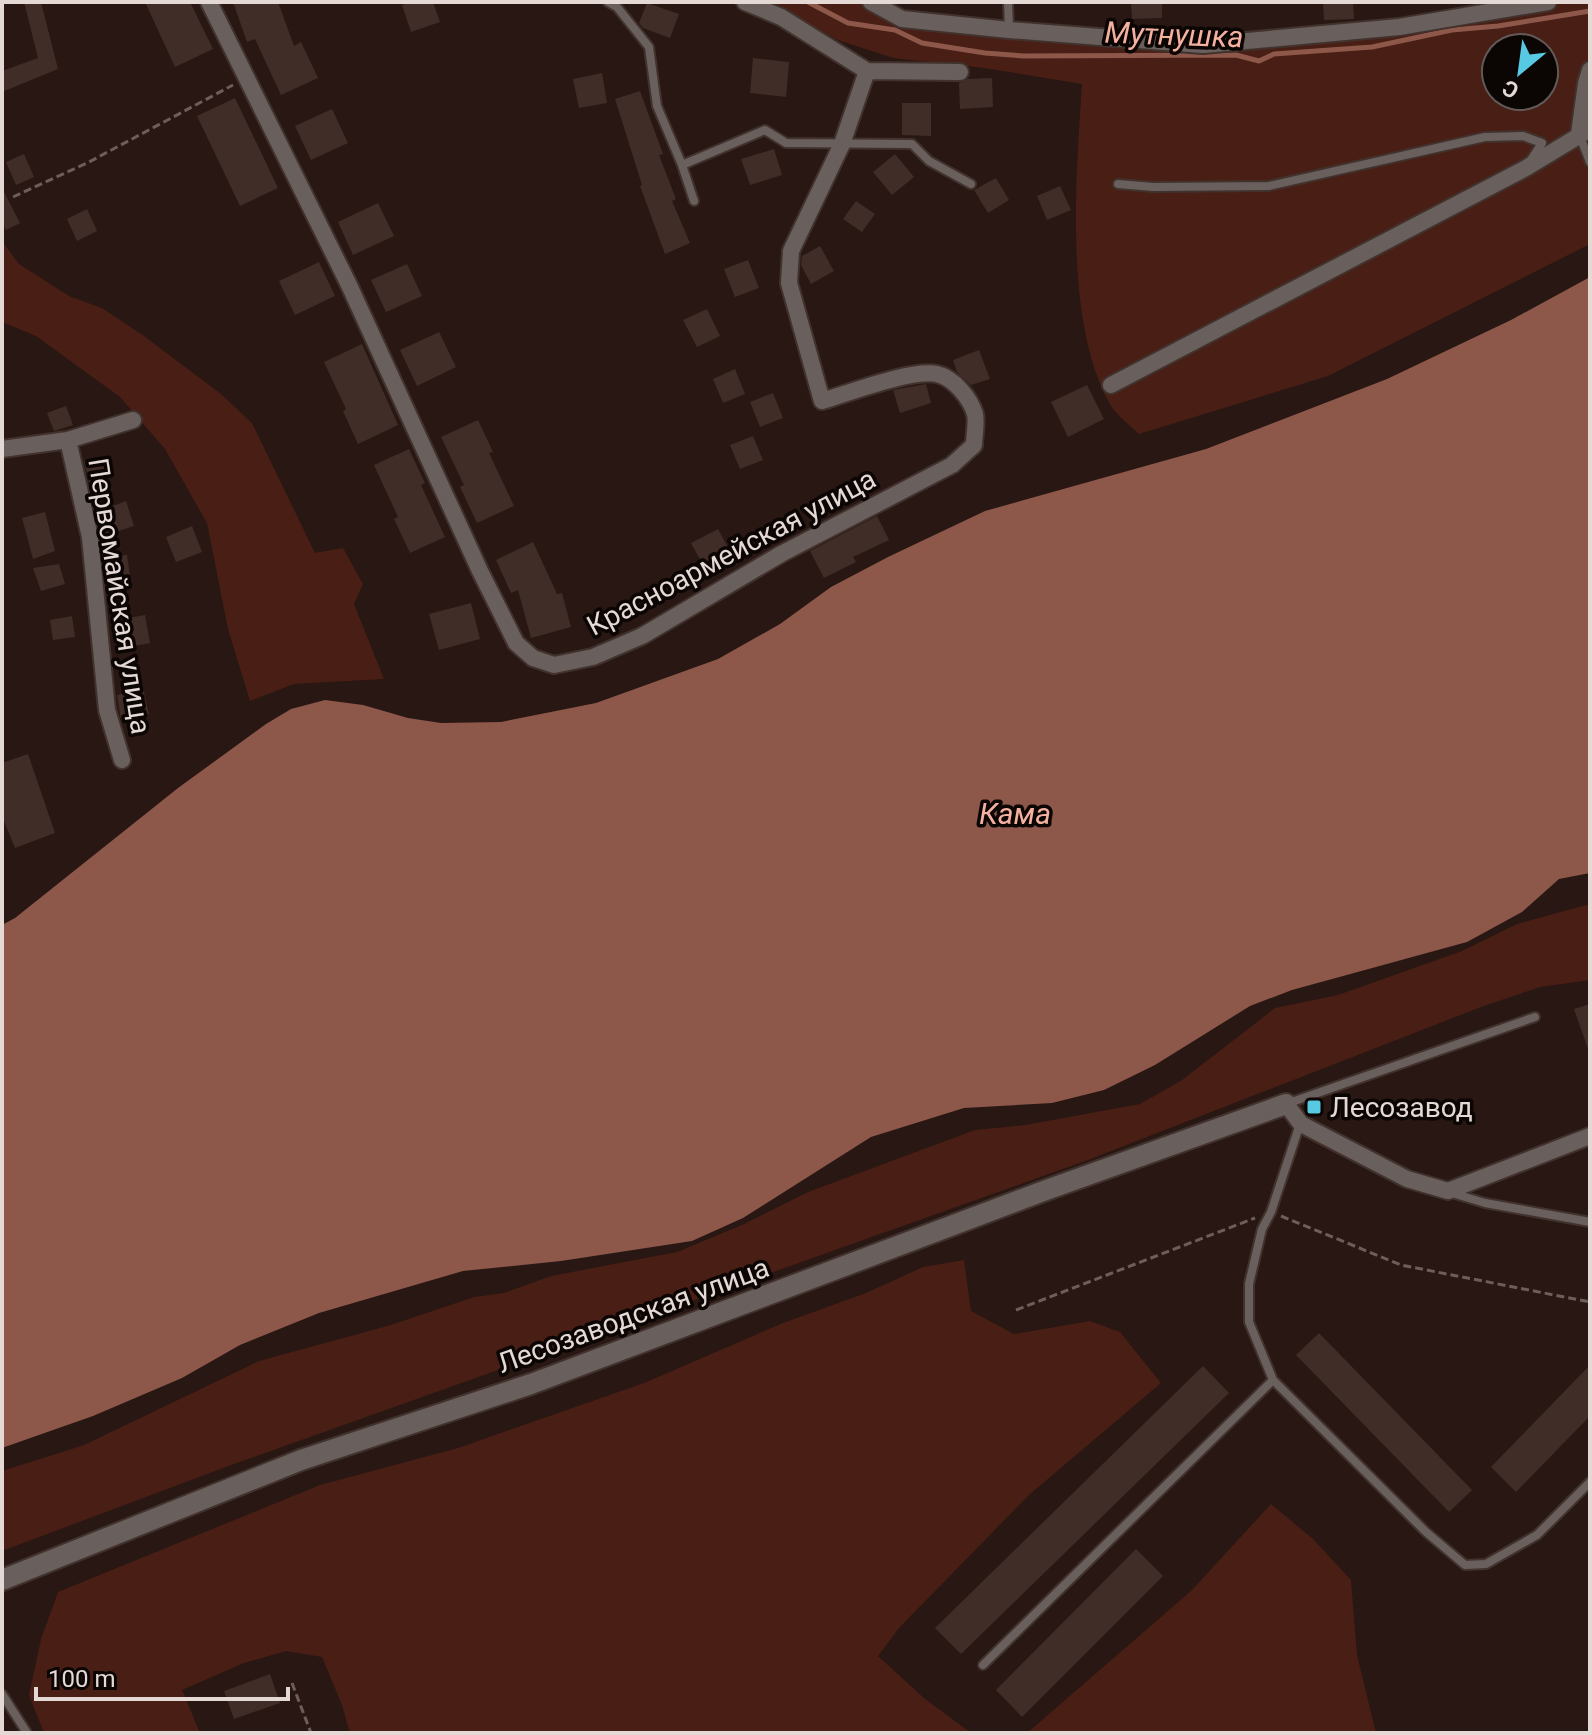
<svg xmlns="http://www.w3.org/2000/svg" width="1592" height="1735" font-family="Roboto,sans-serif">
<rect width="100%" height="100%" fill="#281712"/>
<path fill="#491e14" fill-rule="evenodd" d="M768,2H859L901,24L1207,49L1554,2H1590V244L1328,376L1139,434C1131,426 1120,418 1113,409C1063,329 1076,176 1082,84L984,68L893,58L838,40ZM1496,48H1544V96H1496Z
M2,241L19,264L69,296L102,308L144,336L221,394L252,423L315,553L343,548L363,584L354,604L384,679L294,684L250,701L228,629L207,523L165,449L120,397L36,336L2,322Z
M1590,904V980L1540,987L1481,1007L1088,1160L234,1464L2,1551V1471L84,1445L259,1361L391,1325L474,1297L504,1293L551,1276L677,1252L744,1224L808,1192L975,1130L1025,1125L1140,1104L1182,1080L1275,1008L1338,995L1462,951L1517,924Z
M964,1260L971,1311L1014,1334L1090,1321L1120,1332L1161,1383L1029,1495L899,1628L878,1656L924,1698L971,1733H350L342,1705L322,1657L286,1651L244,1663L182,1690L200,1733H44L29,1695L41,1639L58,1592L320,1485L458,1448L644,1383L783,1323L866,1293L923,1267Z
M1271,1504L1313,1539L1351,1580L1357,1655L1376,1733H1027L1191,1591Z"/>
<path fill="#8d574a" d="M1590,277V873L1559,879L1522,912L1467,942L1292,990L1250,1006L1155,1065L1104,1090L1052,1103L964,1108L871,1137L743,1218L692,1241L561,1261L463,1271L319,1313L240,1345L182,1378L93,1416L2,1448V925L15,918L178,788L266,724L291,709L325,700L363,705L408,718L441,723L501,722L596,703L718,659L780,624L831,587L888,557L985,511L1206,449L1387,379L1511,320Z"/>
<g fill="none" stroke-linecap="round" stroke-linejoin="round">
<path stroke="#8d574a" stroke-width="5" d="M808,2L848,23L895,30L922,43L985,53L1024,56L1236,55L1259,61L1274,54L1372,47L1452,30L1498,26L1590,11"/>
</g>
<path fill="#402d28" d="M24,2H41L58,69L2,92V71L38,58Z
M145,2H190L213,49L175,67Z
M233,2H278L294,46L301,42L318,78L281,95L255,39L247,42Z
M411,2H433L440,22L411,32L402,5Z
M1131,2H1162V18L1132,19Z
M1323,2H1353L1354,19L1324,20Z
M647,3L679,14L670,38L643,28L639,23Z
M753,58L789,62L786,97L750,93Z
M602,73L607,103L579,108L573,79Z
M992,78L993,107L960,109L959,83L968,79Z
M640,91L663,154L659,155L676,199L672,201L690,243L665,254L640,186L642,185L615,99Z
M235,98L278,188L240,206L197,116Z
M902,103H931V136L902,135Z
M332,109L348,143L311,160L295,126Z
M774,149L782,175L750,185L741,159Z
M24,154L34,177L16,185L6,162Z
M895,154L914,177L892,195L873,172Z
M996,178L1009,200L988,213L974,190Z
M1060,186L1071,210L1047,220L1037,196Z
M2,188L20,223L6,230L2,223Z
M856,201L875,214L862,232L843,219Z
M378,203L394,236L353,255L338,222Z
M87,209L97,231L77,241L67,219Z
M820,246L834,271L811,284L801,265L802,256Z
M748,260L759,288L735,297L724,269Z
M319,262L335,296L295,315L279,281Z
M407,264L422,296L386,312L371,280Z
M707,309L720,336L697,347L683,320Z
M439,332L456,367L417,386L400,350Z
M362,344L398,425L358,444L343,411L346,409L324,362Z
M979,350L990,379L971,385L957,372L953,360Z
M735,369L745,394L723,403L713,379Z
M926,384L931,403L900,413L893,390Z
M1087,385L1104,419L1068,437L1051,402Z
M773,393L783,418L760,427L750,402Z
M66,406L73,425L54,431L47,413Z
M478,420L493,452L489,453L514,506L477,523L460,487L464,485L441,437Z
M753,436L763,460L740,469L730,445Z
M409,449L425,483L421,485L445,537L410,553L394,519L398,517L374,465Z
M102,458L113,506L126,501L134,526L106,535L91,490L84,461Z
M45,512L55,551L33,559L22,518Z
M877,516L889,540L853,557L856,562L824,578L810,551Z
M192,526L202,552L176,562L166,537Z
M718,529L731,553L704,567L691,543Z
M533,542L557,594L562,593L571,627L531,638L518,590L511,593L496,560Z
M127,555L130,576L105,580L103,558Z
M59,564L65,584L41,591L33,568Z
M471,603L480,639L439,650L429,614Z
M145,615L150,643L117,649L112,621Z
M72,616L75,637L53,640L50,620Z
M143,689L149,714L121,720L117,695Z
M28,754L55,833L15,848L2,816V763Z
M1590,1004V1049H1588L1574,1009Z
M1319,1333L1472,1490L1449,1512L1296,1355Z
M1590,1365V1416L1516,1492L1491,1467Z
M1203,1366L1229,1393L961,1654L935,1628Z
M1136,1549L1163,1576L1022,1717L996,1690Z
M270,1674L280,1703L234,1719L224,1691Z"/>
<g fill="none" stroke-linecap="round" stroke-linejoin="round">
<defs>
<path id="service" d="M608,2L617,7L649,47L657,106L682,165L694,201
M1008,2L1009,29
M1579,134L1590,162
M682,165L765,130L786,143L912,144L929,161L971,184
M1118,184L1153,187L1269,186L1485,137L1523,136L1542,143L1531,160
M1286,1104L1535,1017
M1300,1124L1271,1212L1262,1229L1249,1284V1322L1273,1380L1426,1532L1465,1565L1486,1564L1537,1535L1590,1482
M1452,1193L1485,1203L1590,1222
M983,1665L1273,1380
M2,1694L27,1733"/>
<path id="minor" d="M209,2L349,285L480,571L516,643L533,658L554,665L593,657L642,636L781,554L952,465L974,445C974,436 977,423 975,414C970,398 954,378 937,374C911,369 849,393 822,401L789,283L791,251L842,144L867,71
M745,2L781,17L867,71L960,72
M871,2L902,19L1009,30L1203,45L1399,27L1548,2
M1579,134L1586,83L1590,70
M1111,385L1526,168L1590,129
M68,440L90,537L107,710L122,760
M2,449L68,440L133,420
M1286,1104L1301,1124L1407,1179L1448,1191L1590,1136"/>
<path id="tertiary" d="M2,1580L301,1460L531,1384L1049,1189L1286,1104"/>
</defs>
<use href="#service" stroke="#42322d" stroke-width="12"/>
<use href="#minor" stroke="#42322d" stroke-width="20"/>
<use href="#tertiary" stroke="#42322d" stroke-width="24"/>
<path stroke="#6d5e59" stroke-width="3" stroke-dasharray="8 4" stroke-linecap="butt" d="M13,197L89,162L233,85
M1281,1216L1401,1265L1590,1302
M1016,1310L1255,1218
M292,1683L311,1733"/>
<use href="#service" stroke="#69605d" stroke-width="8"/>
<use href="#minor" stroke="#69605d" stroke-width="16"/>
<use href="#tertiary" stroke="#69605d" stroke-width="20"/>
</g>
<rect fill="#57c9e2" stroke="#0b0504" stroke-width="3" x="1306" y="1099" width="16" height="16" rx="4"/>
<g text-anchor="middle" stroke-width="7" stroke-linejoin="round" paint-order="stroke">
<g font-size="28" fill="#e5d9d5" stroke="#0b0504">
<text transform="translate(731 552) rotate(-28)" y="10">Красноармейская улица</text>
<text transform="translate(120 596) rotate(81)" y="10">Первомайская улица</text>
<text transform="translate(633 1315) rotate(-20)" y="10">Лесозаводская улица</text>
</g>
<g font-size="28" fill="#e5d9d5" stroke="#0b0504" text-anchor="start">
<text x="1330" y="1117">Лесозавод</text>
</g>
<g font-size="30" font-style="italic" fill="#f5b1a0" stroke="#0b0504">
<text transform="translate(1174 35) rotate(2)" y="10">Мутнушка</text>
<text x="1015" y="824">Кама</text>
</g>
</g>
<rect width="1592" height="1735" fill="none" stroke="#e5d9d5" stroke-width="8"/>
<g transform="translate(1520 72) rotate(209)"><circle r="38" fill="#0b0504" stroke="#625a58" stroke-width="2"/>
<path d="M0-6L14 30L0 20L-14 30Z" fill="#57c9e2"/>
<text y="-12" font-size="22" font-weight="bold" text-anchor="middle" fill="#e5d9d5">С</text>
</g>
<path d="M36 1687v12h252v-12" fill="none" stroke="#e5d9d5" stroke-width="4"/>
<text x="48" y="1687" font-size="24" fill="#e5d9d5" stroke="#0b0504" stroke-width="6" paint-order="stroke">100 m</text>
</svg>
